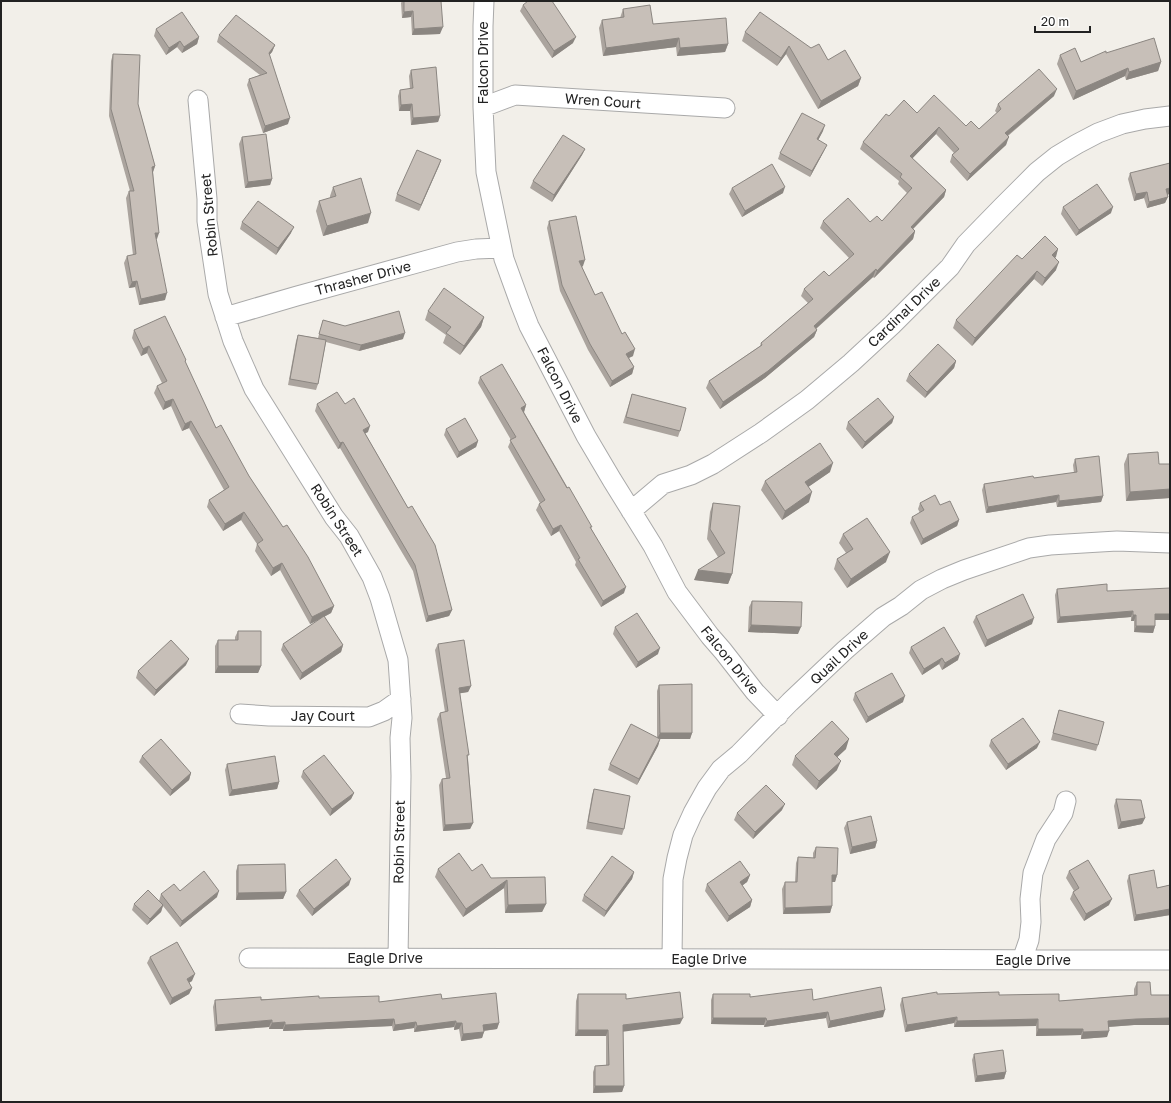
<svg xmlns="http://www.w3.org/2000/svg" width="1171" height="1103" font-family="'Golos Text',sans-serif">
<rect width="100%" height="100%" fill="#f2efe9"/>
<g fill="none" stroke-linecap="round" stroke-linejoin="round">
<defs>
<path id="street" d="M484,1L483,26V107L486,172L504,259L520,303L529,326L586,436L612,480L653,546L677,592L710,636L723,651L755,692L778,716
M198,100L207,199V221L218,294L233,341L254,389L334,517L349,536L372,577L380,598L398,660L402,718L400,738L401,776L398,958
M483,107L515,95L725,108
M225,317L297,296L457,252L476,249L501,248
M631,511L663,484L691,475L713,464L761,433L807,400L851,363L892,325L950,267L966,244L1003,206L1037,172L1057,156L1077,144L1098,133L1122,124L1145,119L1170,116
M240,714L269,716L369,717L384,711L401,699
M249,958L1170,960
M672,959L673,879L677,858L683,835L693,813L707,788L721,769L739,754L790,702L845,650L883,617L901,606L921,590L942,579L964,570L1029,548L1050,545L1117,541L1170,543
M1022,960L1029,940L1031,922L1030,899L1033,873L1046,839L1063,813L1066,801"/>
</defs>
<use href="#street" stroke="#a9a9a9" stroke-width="21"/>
<use href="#street" stroke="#fff" stroke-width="19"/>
</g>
<path fill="#aba49e" d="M402,1H441L440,34L412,35L411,17L402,18L401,3Z
M523,5L573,43L552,58L520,11Z
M623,9L653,24L728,44L725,52L677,56L676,47L603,56L599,28L602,20L620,18Z
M156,29L199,37L197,44L182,53L177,47L166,55L154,36Z
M745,32L811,48L828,60L861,78L858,86L818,109L786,54L777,66L742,41Z
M219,35L275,45L272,52L269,55L288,124L263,133L247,85L249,79L260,75L217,42Z
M1106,53L1161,62L1158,71L1126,80L1125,76L1073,100L1057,64L1060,55L1081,62Z
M113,54L138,104L155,166L153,172L157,239H156L165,300L139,305L135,287L129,288L124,263L127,256L133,255L126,198L129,191H130L109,116L111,61Z
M411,70L440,116L438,122L411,125L410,111H399L398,96L400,90L410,89L409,76Z
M1054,96L1008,136L1006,145L967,181L950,162L952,155L954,153L936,134L912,158L946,190L944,197L913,229L915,231L913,239L874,278L873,277L816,329L817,330L814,337L765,378L720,409L706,388L709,381L760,346L761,343L808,303L801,296L804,289L829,276L849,258L820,228L823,221L870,222L882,221L907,193L898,184L899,181L860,149L863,142L889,116L917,113L979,129L997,113L995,111L998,104Z
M823,131L818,140L824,151L810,177L778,159L780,153Z
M242,137L272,179L270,185L245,188L239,144Z
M585,149L582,155L552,202L530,188L533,181Z
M441,160L419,211L395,201L397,194Z
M1130,173L1167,195L1165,203L1147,208L1144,198L1134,201L1128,179Z
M333,187L368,223L323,236L316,211L319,201L330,198V196Z
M732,188L783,193L742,217L729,194Z
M1063,207L1111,213L1076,236L1061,214Z
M549,221L583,266L582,267L595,295L633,356L629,358L634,367L632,374L610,387L588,350L560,291L547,228Z
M242,222L291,233L276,255L240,229Z
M1058,249L1055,258L1056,270L1042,286L1034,279L972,346L953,328L956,320L1022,259Z
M428,311L484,317L481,327L460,355L443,343L446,335L425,320Z
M323,320L345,326L403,339L359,351L326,342L318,384L316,390L288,385L296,341L298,335L318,338Z
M134,330L186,360L185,363L216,428L249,476L334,606L331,613L324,617L343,645L341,652L300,680L281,650L283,644L319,620L310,624L280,570L271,576L255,551L257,544L241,520L223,531L207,507L209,500L224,490L189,428L182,431L171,406L163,410L154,393L157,386L162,383L147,353L141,356L132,338Z
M956,361L954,368L925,398L906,381L909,374Z
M480,377L526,405L524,412L591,528L624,593L601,607L575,565L576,562L559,531L551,536L536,510L539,504L540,503L508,447L511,440L478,383Z
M632,394L680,431L678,437L623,423Z
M317,404H345L368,432L365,433L408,508L452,610L449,616L426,622L413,571L340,448L338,449L315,411Z
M894,417L892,423L862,449L846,429L848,422Z
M446,429L478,441L476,447L457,458L444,435Z
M1128,454L1159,464H1170V498L1126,501L1124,464Z
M1075,459L1103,496L1101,502L1057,507L1056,502L986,513L982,490L984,484L1074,473L1073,465Z
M830,472L808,487L809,502L782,520L761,490L765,481Z
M713,503L732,574L728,584L694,580L718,557L707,539L710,512Z
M920,503L940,505L959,520L957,526L921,545L910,523L912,517L920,513L918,509Z
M843,534L886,562L847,588L834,569L837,559L846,553L839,543Z
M1057,589L1107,591L1170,620H1155V626L1153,633L1134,632V621H1131V617L1057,623L1055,595Z
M752,601L798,634L748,632L749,607Z
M976,616L1032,624L985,647L973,622Z
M615,627L658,654L636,668L613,634Z
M238,631L261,666L258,673H215V646L218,640H235V637Z
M438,644L471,686L468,692L460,693L468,758L473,823L470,829L443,831L439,785L442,779L446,778L437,719L440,713L445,712L435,650Z
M911,647L958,660L942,670L939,664L922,675L909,653Z
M186,665L154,696L136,678L138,671Z
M659,685L692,733L690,739H660L658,746L637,785L608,770L610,764L657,738V691Z
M855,693L903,702L866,723L853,700Z
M1059,710L1098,745L1096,751L1051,740L1057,717Z
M991,740L1037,748L1006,770L989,746Z
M846,749L837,757V770L816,790L792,765L795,756Z
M142,756L191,773L189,780L170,796L139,762Z
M227,764L279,782L277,789L229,796L225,770Z
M303,771L354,793L351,799L330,816L301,777Z
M594,789L624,829L622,835L586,829L592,795Z
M1116,799L1145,818L1142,824L1118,829L1114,806Z
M782,810L753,839L734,820L737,813Z
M847,822L877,841L875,848L850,854L844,828Z
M816,847L837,875L835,882H832V906L830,913L783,914L782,889L785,882H795L796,863L798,857L813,858V853Z
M238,865L286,892L283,899L236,900V871Z
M438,869L472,871L491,878L545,877L546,904L542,912L505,913L504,888L463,917L435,877Z
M1069,871L1109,905L1084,921L1070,899L1073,892L1074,891L1066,878Z
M634,872L632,879L604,917L582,901L584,895Z
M750,875L747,882L742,885L752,900L750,907L727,922L705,891L707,884Z
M1129,875L1157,888L1170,885V915L1134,921L1127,881Z
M349,885L312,916L296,896L299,890Z
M180,891L217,897L180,927L163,906L161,912L147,925L132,910L134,904L159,901L161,894Z
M150,957L192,981L189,983L192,988L189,994L170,1005L147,963Z
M1137,982L1151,995H1170V1025H1134L1109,1027L1107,1037L1081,1039V1035L1036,1036V1026L954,1027V1023L905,1032L900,1005L902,998L937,994L999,995L1059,1001L1134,995V989Z
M578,994L626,999L680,1024L623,1031L624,1086L622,1092L593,1093V1072L595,1066L606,1065V1036H575L576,1001Z
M713,994L750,997L813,1000L883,1017L828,1028L826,1018L764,1027V1025L711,1024V1000Z
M319,998L379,1002L442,999L499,1023L497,1029L484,1031L482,1038L461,1041L459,1029L454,1030V1027L414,1032V1028L393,1031L392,1026L283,1031V1029H269V1027L215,1031L213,1007L215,1000Z
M974,1054L1006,1072L1004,1079L975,1082L972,1060Z"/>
<path fill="#8b8681" d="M413,11L411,17L402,18L404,12Z
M443,27L440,34L412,35L414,29Z
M199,37L197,44L182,53L184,47Z
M576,37L573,43L552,58L554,51Z
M679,38L676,47L603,56L606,48Z
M180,41L177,47L166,55L169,48Z
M728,44L725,52L677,56L680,48Z
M275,45L272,52L266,59L269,53Z
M789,46L786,54L777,66L781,58Z
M1161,62L1158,71L1126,80L1129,72Z
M1128,68L1125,76L1073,100L1076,91Z
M861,78L858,86L818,109L821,101Z
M1057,89L1054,96L1002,140L1005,133Z
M412,104L410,111H399L401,105Z
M440,116L438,122L411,125L413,118Z
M290,118L288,124L263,133L265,126Z
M825,125L823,131L815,146L817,139Z
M939,127L936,134L908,163L910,156Z
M1009,137L1006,145L967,181L970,174Z
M827,145L824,151L810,177L812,171Z
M585,149L582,155L552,202L554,195Z
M441,160L439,166L419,211L421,205Z
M155,166L153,172L152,167Z
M272,179L270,185L245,188L248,182Z
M785,187L783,193L742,217L745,211Z
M1170,188V194L1163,196L1166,189Z
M946,190L944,197L908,234L911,227Z
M1147,192L1144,198L1134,201L1136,194Z
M1168,197L1165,203L1147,208L1149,202Z
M1113,207L1111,213L1076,236L1079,230Z
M371,213L368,223L323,236L327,226Z
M294,227L291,233L276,255L278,248Z
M915,231L913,239L874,278L877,271Z
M155,233H159L157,239L152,240Z
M1058,249L1056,257L1049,263L1052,255Z
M585,260L583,266L577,268L579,261Z
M1059,262L1056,270L1042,286L1045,278Z
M876,269L873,277L811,333L814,326Z
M1037,271L1034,279L972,346L975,338Z
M137,281L135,287L129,288L132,282Z
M167,293L165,300L139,305L141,299Z
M484,317L481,327L460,355L464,346Z
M817,330L814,337L765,378L720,409L723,402Z
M405,333L403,339L359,351L361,345Z
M149,346L147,353L141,356L143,349Z
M635,349L633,356L624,360L626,354Z
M956,361L954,368L925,398L927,392Z
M634,367L632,374L610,387L612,381Z
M173,399L171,406L163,410L165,402Z
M526,405L524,412L519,415L521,408Z
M894,417L892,423L862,449L865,442Z
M191,421L189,428L182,431L185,424Z
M370,426L368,432L360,436L363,430Z
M478,441L476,447L457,458L459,452Z
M343,442L340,448L338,449L340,443Z
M833,463L830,472L801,492L805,482Z
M1170,489V498L1126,501L1130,492Z
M812,492L809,502L782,520L785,511Z
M1059,495L1056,502L986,513L988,507Z
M1103,496L1101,502L1057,507L1059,501Z
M244,512L241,520L223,531L225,524Z
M959,520L957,526L921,545L923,539Z
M561,525L559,531L551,536L553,529Z
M890,552L886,562L847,588L851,579Z
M282,563L280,570L271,576L273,568Z
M698,570L732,574L728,584L694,580Z
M626,587L624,593L601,607L603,601Z
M334,606L331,613L310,624L312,617Z
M452,610L449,616L426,622L428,616Z
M1133,611L1131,617L1057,623L1060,617Z
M1155,614H1170V620H1153Z
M1133,615H1136L1134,621H1131Z
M1034,618L1032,624L985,647L987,640Z
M751,625L801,627L798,634L748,632Z
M1136,626H1155L1153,633L1134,632Z
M343,645L341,652L300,680L302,673Z
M660,648L658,654L636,668L638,662Z
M960,654L958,660L942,670L945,663Z
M942,658L939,664L922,675L924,669Z
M189,659L186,665L154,696L156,690Z
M218,666H261L258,673H215Z
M471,686L468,692L456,694L459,688Z
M905,696L903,702L866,723L868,717Z
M660,733H692L690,739H657Z
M660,739L658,746L637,785L639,779Z
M849,739L846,749L831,763L834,754Z
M1040,742L1037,748L1006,770L1008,764Z
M841,761L837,770L816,790L819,781Z
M191,773L189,780L170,796L172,790Z
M279,782L277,789L229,796L232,790Z
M354,793L351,799L330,816L332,809Z
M785,804L782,810L753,839L755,832Z
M1145,818L1142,824L1118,829L1121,822Z
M473,823L470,829L443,831L445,825Z
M877,841L875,848L850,854L852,847Z
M634,872L632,879L604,917L606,911Z
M750,875L747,882L738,889L740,882Z
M832,875H837L835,882H829Z
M351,879L349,885L312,916L314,909Z
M507,880L504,888L463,917L466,909Z
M219,891L217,897L180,927L182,921Z
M286,892L283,899L236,900L238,893Z
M1112,899L1109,905L1084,921L1086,914Z
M752,900L750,907L727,922L729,916Z
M546,904L542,912L505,913L508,905Z
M163,905L161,912L147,925L150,919Z
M832,906L830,913L783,914L785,908Z
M1170,909V915L1134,921L1136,915Z
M195,974L192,981L184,985L187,979Z
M192,988L189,994L170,1005L172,998Z
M885,1010L883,1017L828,1028L830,1021Z
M828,1012L826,1018L764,1027L767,1021Z
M957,1017L954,1023L905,1032L907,1025Z
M683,1018L680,1024L621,1032L623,1025Z
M713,1018H766L764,1025L711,1024Z
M1170,1018V1025H1134L1106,1027L1108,1021L1136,1019Z
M394,1019L392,1026L283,1031L285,1025Z
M1038,1019L1036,1026L954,1027L957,1021Z
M272,1020L269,1027L215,1031L217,1025Z
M456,1021L454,1027L414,1032L417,1026Z
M285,1022L283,1029H269L272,1023Z
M416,1022L414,1028L393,1031L395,1025Z
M456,1023H462L459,1029L454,1030Z
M499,1023L497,1029L481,1031L483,1025Z
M1038,1029H1083L1081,1035L1036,1036Z
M578,1030H608L606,1036H575Z
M1109,1031L1107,1037L1081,1039L1083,1032Z
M484,1032L482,1038L461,1041L463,1034Z
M1006,1072L1004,1079L975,1082L977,1076Z
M595,1086H624L622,1092L593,1093Z"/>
<path fill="#c7bfb8" stroke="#8b8681" d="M404,1H441L443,27L414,29L413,11L404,12Z
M528,1H552L576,37L554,51L523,5Z
M650,5L653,24L726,18L728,44L680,48L679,38L606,48L602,20L624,17L623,9Z
M182,12L199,37L184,47L180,41L169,48L156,29Z
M760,12L811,48L819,44L828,60L845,50L861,78L821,101L789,46L781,58L745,32Z
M236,15L275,45L269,53L290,118L265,126L249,79L267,73L219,35Z
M1154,38L1161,62L1129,72L1128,68L1076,91L1060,55L1075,48L1081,62L1106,51V53Z
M113,54L140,55L138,104L155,166L152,167L159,233H155L167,293L141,299L137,281L132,282L127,256L136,254L129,191H134L111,109Z
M436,67L440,116L413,118L412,104L401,105L400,90L413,88L411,70Z
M1039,69L1057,89L1005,133L1009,137L970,174L952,155L959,149L939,127L910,156L946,190L911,227L915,231L877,271L876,269L814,326L817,330L768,371L723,402L709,381L762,345L761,343L813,299L804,289L824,271L829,276L854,254L823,221L848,198L870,222L877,216L882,221L912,188L900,177L902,174L863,142L886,114L889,116L904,100L917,113L934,95L966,126L971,121L979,129L1001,109L998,104Z
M802,113L825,125L817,139L827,145L812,171L780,153Z
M266,134L272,179L248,182L242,137Z
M563,135L585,149L554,195L533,181Z
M417,150L441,160L421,205L397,194Z
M1170,163V188L1166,189L1168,197L1149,202L1147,192L1136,194L1130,173Z
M772,164L785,187L745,211L732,188Z
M361,178L371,213L327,226L319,201L336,196L333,187Z
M1097,184L1113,207L1079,230L1063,207Z
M258,201L294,227L278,248L242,222Z
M576,216L585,260L579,261L595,295L602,292L622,334L625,332L635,349L626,354L634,367L612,381L590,344L562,285L549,221Z
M1045,236L1058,249L1052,255L1059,262L1045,278L1037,271L975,338L956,320L1017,255L1022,259Z
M444,288L484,317L464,346L446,333L451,327L428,311Z
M399,311L405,333L361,345L319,334L323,320L345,326Z
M165,316L186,360L185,361L216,428L221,425L249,476L283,527L287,525L308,557L334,606L312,617L282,563L273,568L257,544L263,540L244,512L225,524L209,500L229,487L191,421L185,424L173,399L165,402L157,386L167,381L149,346L143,349L134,330Z
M298,335L326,340L318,384L290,379Z
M938,344L956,361L927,392L909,374Z
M502,364L526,405L521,408L567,488L569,487L592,527H590L626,587L603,601L578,559L580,558L561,525L553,529L539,504L545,500L510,440L516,437L480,377Z
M337,392L345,404L354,398L370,426L363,430L408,508L412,506L435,545L452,610L428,616L415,565L343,442L340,443L317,404Z
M632,394L686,408L680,431L626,417Z
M878,398L894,417L865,442L848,422Z
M465,418L478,441L459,452L446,429Z
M820,443L833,463L805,482L812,492L785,511L765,481Z
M1158,452L1159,464H1170V489L1130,492L1128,454Z
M1099,456L1103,496L1059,501V495L988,507L984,484L1033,476L1034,478L1077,472L1075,459Z
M935,495L940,505L950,501L959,520L923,539L912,517L924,510L920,503Z
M713,503L740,506L732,574L698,570L725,553L710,529Z
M867,518L890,552L851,579L837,559L853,549L843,534Z
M1107,584V591L1170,588V614H1155V626H1136V615H1133V611L1060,617L1057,589Z
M1023,594L1034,618L987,640L976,616Z
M752,601L802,602L801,627L751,625Z
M637,613L660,648L638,662L615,627Z
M324,616L343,645L302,673L283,644Z
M944,627L960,654L945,663L942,658L924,669L911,647Z
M238,631H261V666H218V640H238Z
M171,640L189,659L156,690L138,671Z
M464,640L471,686L459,688L469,755H467L473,823L445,825L442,779L450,778L440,713L448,711L438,644Z
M892,673L905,696L868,717L855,693Z
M692,684V733H660L659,685Z
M1059,710L1104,722L1098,745L1053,733Z
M1023,718L1040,742L1008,764L991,740Z
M832,721L849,739L834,754L841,761L819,781L795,756Z
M631,724L660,739L639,779L610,764Z
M161,739L191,773L172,790L142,756Z
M324,755L354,793L332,809L303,771Z
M275,756L279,782L232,790L227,764Z
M766,785L785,804L755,832L737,813Z
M594,789L630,796L624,829L588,822Z
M1116,799L1141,800L1145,818L1121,822Z
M871,816L877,841L852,847L847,822Z
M816,847L838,848L837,875H832V906L785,908V882H797L798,857L815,858Z
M459,853L472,871L482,864L491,878L545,877L546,904L508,905L507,880L466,909L438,869Z
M612,856L634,872L606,911L584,895Z
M336,859L351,879L314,909L299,890Z
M1088,860L1112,899L1086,914L1073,892L1079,888L1069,871Z
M740,861L750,875L740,882L752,900L729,916L707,884Z
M285,864L286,892L238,893V865Z
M1154,870L1157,888L1170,885V909L1136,915L1129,875Z
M204,871L219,891L182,921L161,894L174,884L180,891Z
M148,890L163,905L150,919L134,904Z
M177,942L195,974L187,979L192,988L172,998L150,957Z
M1137,982H1150L1151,995H1170V1018L1136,1019L1108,1021L1109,1031L1083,1032V1029H1038V1019L957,1021V1017L907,1025L902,998L937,992V994L999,992V995L1059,994V1001L1137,995Z
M881,987L885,1010L830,1021L828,1012L767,1021L766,1018H713V994H750V997L812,989L813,1000Z
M680,992L683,1018L623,1025L624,1086H595V1066L609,1065L608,1030H578V994H626V999Z
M496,993L499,1023L483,1025L484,1032L463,1034L462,1023H456V1021L417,1026L416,1022L395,1025L394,1019L285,1025V1022L272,1023V1020L217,1025L215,1000L261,997V1000L319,996V998L379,996V1002L441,994L442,999Z
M1003,1050L1006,1072L977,1076L974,1054Z"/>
<g text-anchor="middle" stroke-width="3" stroke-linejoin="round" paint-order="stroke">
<g font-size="14" fill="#222" stroke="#fff">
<text transform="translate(483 63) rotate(-90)" y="5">Falcon Drive</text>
<text transform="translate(603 101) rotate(4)" y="5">Wren Court</text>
<text transform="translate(209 215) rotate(-95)" y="5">Robin Street</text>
<text transform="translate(363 278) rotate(-15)" y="5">Thrasher Drive</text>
<text transform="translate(904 312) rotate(-44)" y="5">Cardinal Drive</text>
<text transform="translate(560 385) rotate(63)" y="5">Falcon Drive</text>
<text transform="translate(337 520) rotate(57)" y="5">Robin Street</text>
<text transform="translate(839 657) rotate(-43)" y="5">Quail Drive</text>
<text transform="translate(730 660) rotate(51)" y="5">Falcon Drive</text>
<text x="323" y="721">Jay Court</text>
<text transform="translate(399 842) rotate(-89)" y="5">Robin Street</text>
<text x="385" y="963">Eagle Drive</text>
<text x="709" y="964">Eagle Drive</text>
<text x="1033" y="965">Eagle Drive</text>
</g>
</g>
<rect width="1171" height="1103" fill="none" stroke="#222222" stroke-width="4"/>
<path d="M1035 26v6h55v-6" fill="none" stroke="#222222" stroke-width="2"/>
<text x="1041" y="26" font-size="12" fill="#222222" stroke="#ffffff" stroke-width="3" paint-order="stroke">20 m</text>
</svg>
